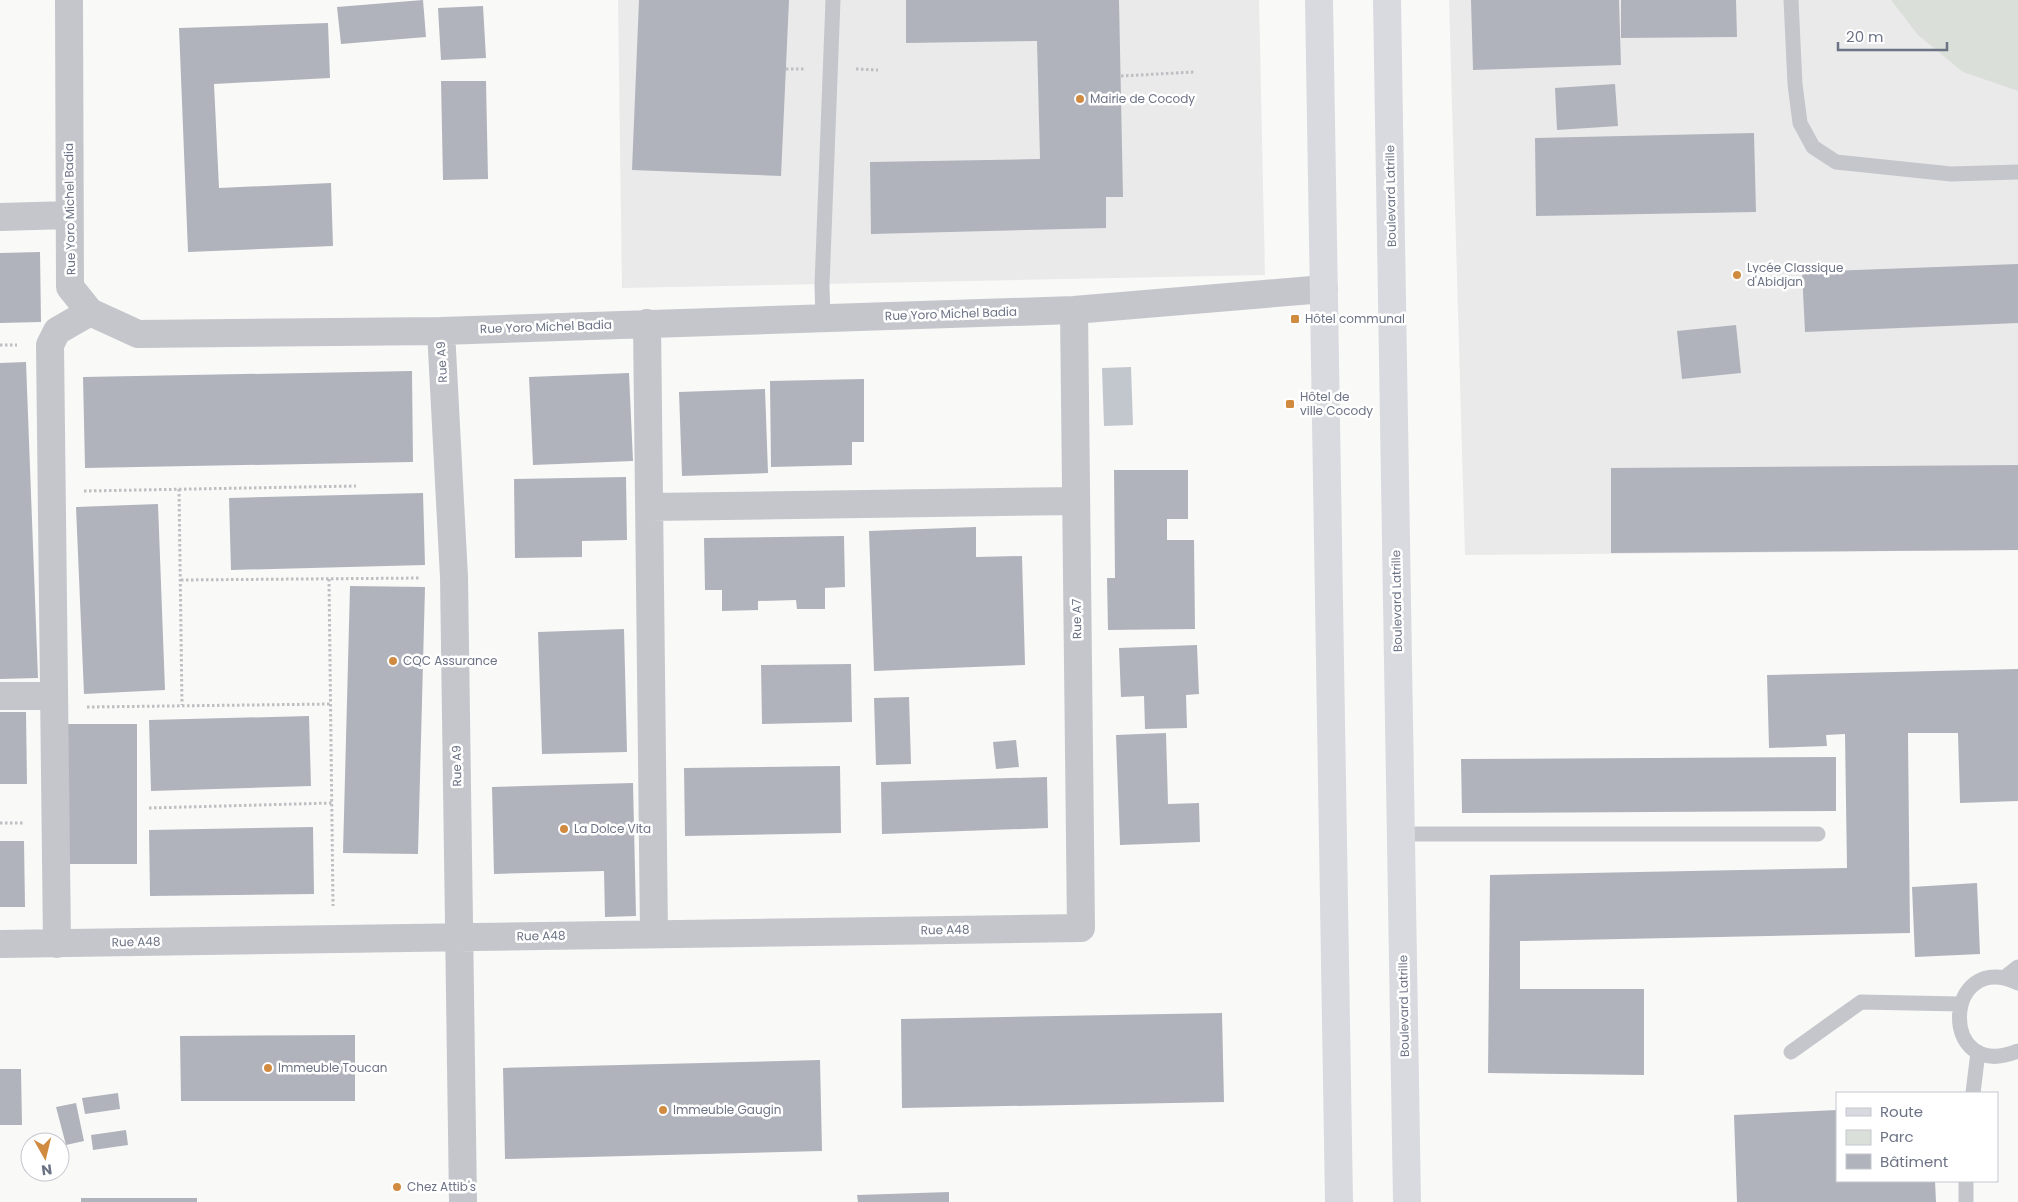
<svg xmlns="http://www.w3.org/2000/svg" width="2018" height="1202" font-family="Poppins,sans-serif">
<rect width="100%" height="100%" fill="#f9f9f8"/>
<path fill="#eaeaeb" d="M618,0H1259L1265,275L622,288Z
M1449,0H2018V550L1465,555Z"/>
<path fill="#dae0d9" d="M1891,0H2018V91L1963,72L1918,35Z"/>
<path fill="#c2c7ce" d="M1131,367L1133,425L1104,426L1102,368Z"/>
<path fill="#b0b3bb" d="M423,0L426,37L341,44L337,7Z
M639,0H789L781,176L632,170Z
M906,0H1119L1123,197H1106V228L871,234L870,162L1040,159L1037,41L906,43Z
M1471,0H1619L1621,65L1473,70Z
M1621,0H1736L1737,37L1621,38Z
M483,6L486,58L441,60L438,8Z
M328,23L330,78L214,84L219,188L331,183L333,246L188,252L179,28Z
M441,81H486L488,179L443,180Z
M1615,84L1618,126L1557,130L1555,88Z
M1754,133L1756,212L1536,216L1535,138Z
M40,252L41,322L0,323V253Z
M2018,264V323L1805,332L1802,272Z
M1736,325L1741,373L1682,379L1677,331Z
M26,362L38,678L0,679V363Z
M412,371L413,462L85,468L83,377Z
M629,373L633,461L533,465L529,377Z
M864,379V442H852V465L771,467L770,381Z
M765,389L768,473L682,476L679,392Z
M2018,465V550L1611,553V468Z
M1114,470H1188V519H1167V540H1194L1195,629L1108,630L1107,578H1115Z
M626,477L627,540L582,541V557L515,558L514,479Z
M423,493L425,565L231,570L229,498Z
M158,504L165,690L84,694L76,507Z
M976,527V557L1022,556L1025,665L874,671L869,531Z
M844,536L845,587L825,588V609H797L796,600L758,601V610L722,611V590H705L704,538Z
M350,586L425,587L418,854L343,853Z
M624,629L627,752L542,754L538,632Z
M1197,645L1199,694L1186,695L1187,728L1145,729L1144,696L1121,697L1119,648Z
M851,664L852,722L762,724L761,665Z
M2018,669V801L1960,803L1958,733H1908L1910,933L1520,941V989H1644V1075L1488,1073L1490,875L1847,868L1845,734L1826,735L1827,746L1769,748L1767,675Z
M909,697L911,764L876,765L874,698Z
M0,712H26L27,784H0Z
M309,716L311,786L151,791L149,720Z
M66,724H137V864H66Z
M1166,733L1168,804L1199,803L1200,842L1120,845L1116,735Z
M1016,740L1019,767L996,769L993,742Z
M1836,757V811L1462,813L1461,759Z
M840,766L841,833L685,836L684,768Z
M1047,777L1048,828L882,834L881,782Z
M633,783L636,916L605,917L604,871L494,874L492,787Z
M313,827L314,894L150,896L149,830Z
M0,841H24L25,907H0Z
M1977,883L1980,954L1915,957L1912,887Z
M1222,1013L1224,1102L902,1108L901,1019Z
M355,1035V1101H181L180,1036Z
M820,1060L822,1151L505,1159L503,1068Z
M0,1069H21L22,1125H0Z
M118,1093L120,1109L85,1114L82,1098Z
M76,1103L84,1141L66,1145L56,1107Z
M1837,1110V1181H1935L1936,1202H1737L1734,1115Z
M126,1130L128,1145L93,1150L91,1135Z
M949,1192V1202H858L857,1195Z
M81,1198H197V1202H81Z"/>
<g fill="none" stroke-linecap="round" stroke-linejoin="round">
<path stroke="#bebfc2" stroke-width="3" stroke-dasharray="2.5 2.5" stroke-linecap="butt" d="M786,69H805
M856,69L878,70
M1121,76L1194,72
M0,345H17
M179,489L182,705
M84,491L356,486
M329,579L333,906
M181,580L421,578
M87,707L331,704
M149,808L332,803
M0,823H24"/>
<path stroke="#c4c6cb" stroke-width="15" d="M1791,0L1795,84L1800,123L1813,147L1836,162L1951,174L2018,172
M823,318L822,285L833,0
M1401,834H1818
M2004,978L2018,967
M2018,983C1943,948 1937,1084 2018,1051
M1791,1052L1861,1002L1960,1004
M1973,1093L1978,1052
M1966,1181V1202"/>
<path stroke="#c4c6cb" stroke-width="28" d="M69,0L70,287L90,312L138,334L441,331L1074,310L1324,289
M0,217L69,215
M647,323L654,934
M441,331L454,577L463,1202
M649,507L1076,501
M0,696H54
M0,944L1081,928L1074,310
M57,944L50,345L57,331L90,312"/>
<path stroke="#d9dadf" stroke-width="28" d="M1319,0L1339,1202
M1387,0L1407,1202"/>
</g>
<g fill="#d18b40" stroke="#fff" stroke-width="2">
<circle cx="1080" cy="99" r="5"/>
<circle cx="1737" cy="275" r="5"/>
<rect x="1290" y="314" width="10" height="10" rx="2.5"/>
<rect x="1285" y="399" width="10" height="10" rx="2.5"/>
<circle cx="393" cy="661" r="5"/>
<circle cx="564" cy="829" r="5"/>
<circle cx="268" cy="1068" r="5"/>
<circle cx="663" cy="1110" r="5"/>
<circle cx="397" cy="1187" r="5"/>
</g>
<g text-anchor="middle" stroke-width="5" stroke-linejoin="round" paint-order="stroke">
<g font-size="12" fill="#6c7385" stroke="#fff" text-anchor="start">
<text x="1090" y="103">Mairie de Cocody</text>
<text x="1747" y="272">Lycée Classique<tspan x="1747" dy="14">d'Abidjan</tspan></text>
<text x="1305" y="323">Hôtel communal</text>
<text x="1300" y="401">Hôtel de<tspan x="1300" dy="14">ville Cocody</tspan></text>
<text x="403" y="665">CQC Assurance</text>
<text x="574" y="833">La Dolce Vita</text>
<text x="278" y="1072">Immeuble Toucan</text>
<text x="673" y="1114">Immeuble Gaugin</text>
<text x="407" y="1191">Chez Attib's</text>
</g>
<g font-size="12" fill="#6c7385" stroke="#fff">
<text transform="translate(1391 196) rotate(-91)" y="4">Boulevard Latrille</text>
<text transform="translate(70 209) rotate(-91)" y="4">Rue Yoro Michel Badia</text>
<text transform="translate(951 314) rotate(-2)" y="4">Rue Yoro Michel Badia</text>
<text transform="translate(546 327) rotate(-2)" y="4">Rue Yoro Michel Badia</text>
<text transform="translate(442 362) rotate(-93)" y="4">Rue A9</text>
<text transform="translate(1397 601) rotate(-91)" y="4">Boulevard Latrille</text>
<text transform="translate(1077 619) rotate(-91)" y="4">Rue A7</text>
<text transform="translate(457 766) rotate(-91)" y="4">Rue A9</text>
<text transform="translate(945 930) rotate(-1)" y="4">Rue A48</text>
<text transform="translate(541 936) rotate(-1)" y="4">Rue A48</text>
<text transform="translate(136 942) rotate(-1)" y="4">Rue A48</text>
<text transform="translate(1404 1006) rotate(-91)" y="4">Boulevard Latrille</text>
</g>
</g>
<rect x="1836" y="1092" width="162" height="90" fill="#ffffff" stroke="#c4c7ce"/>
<rect x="1846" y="1108" width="25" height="8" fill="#d9dadf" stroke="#c4c7ce"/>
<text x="1880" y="1117" font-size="15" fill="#6c7385">Route</text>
<rect x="1846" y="1130" width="25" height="15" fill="#dae0d9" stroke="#c4c7ce"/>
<text x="1880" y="1142" font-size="15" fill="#6c7385">Parc</text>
<rect x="1846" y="1154" width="25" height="15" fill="#b0b3bb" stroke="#c4c7ce"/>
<text x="1880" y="1167" font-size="15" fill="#6c7385">Bâtiment</text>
<g transform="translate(45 1157) rotate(172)"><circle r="24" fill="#ffffff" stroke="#c4c7ce"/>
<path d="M0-4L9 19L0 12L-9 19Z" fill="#d18b40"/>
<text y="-8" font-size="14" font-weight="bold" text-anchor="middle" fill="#6c7385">N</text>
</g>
<path d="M1838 42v8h109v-8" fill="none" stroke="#6c7385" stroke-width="2.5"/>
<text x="1846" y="42" font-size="15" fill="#6c7385" stroke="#ffffff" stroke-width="4" paint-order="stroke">20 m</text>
</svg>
